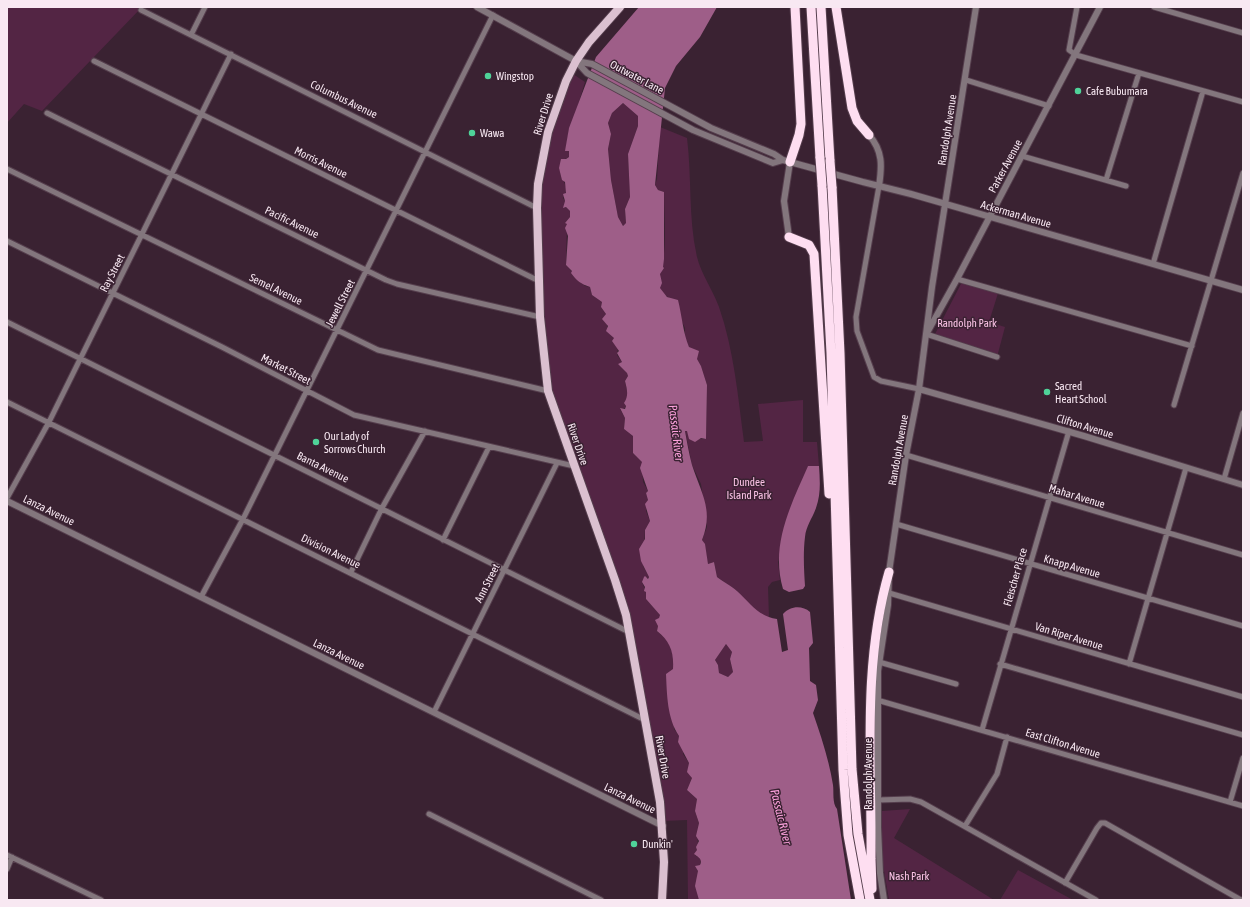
<svg xmlns="http://www.w3.org/2000/svg" width="1250" height="907" font-family="'Asap Condensed',sans-serif">
<rect width="100%" height="100%" fill="#3a2232"/>
<path fill="#532544" d="M7,7H142L42,111L24,104L7,123Z
M570,72L585,82L572,125L569,129L566,149L569,150V157L563,160L559,168L567,190L563,198L565,201L564,208L566,207L570,211V217L565,223H567L566,265L585,286L590,287L592,295L602,302L601,307L606,314L603,320L607,324V328L614,338L613,341L618,348L617,355L622,362L618,364L627,373L628,376L625,381L628,395L625,408L620,409L625,418L624,429L633,436V453L642,462L643,482L648,491L646,493L648,499L646,511L650,521L645,530L643,566L649,577L642,582L646,592V599L660,615L657,631L670,643L674,660V729L679,736L678,742L684,750L683,754L689,763L688,768L692,778L687,790L697,799L695,811L699,823C695,835 701,845 695,855L701,859L700,865L696,866L698,871L699,900H688L687,820L662,821L629,632L548,391L537,208L547,139Z
M623,103L638,116V126L628,154L630,197L625,209L626,223L623,226L618,217L611,180L608,149L611,134L608,123L612,113Z
M660,127L687,138C692,178 688,217 697,257C701,274 713,290 719,307C734,350 738,397 744,442L763,441L758,404L803,400V442H817L819,466H808L778,562L780,580L772,582L768,587L769,618L756,612L736,590L717,577L714,562L708,564C706,556 706,547 702,540L707,527L701,484L692,465L685,430H687L690,438L706,439L707,385L701,366L689,347L685,337V328L671,299L663,294L659,288C661,283 660,276 660,273C668,248 664,218 664,192L658,190L655,185L657,179Z
M963,280L999,290L989,322L1005,327L997,357L934,336Z
M726,644L732,652L730,659L733,672L728,677L719,673L718,665L715,660Z
M910,809L894,838L994,900H889L882,859V811Z
M1018,870L1073,900H1000Z"/>
<path fill="#9e5e88" fill-rule="evenodd" d="M639,7H717L700,37L676,66L665,88L655,185L658,190L664,192V259L663,267L664,268L660,274L662,283L660,288L667,297L678,300C682,316 683,333 689,347L699,351L697,359L701,366L707,385L706,439L701,438L695,442L689,439L687,431H685C687,442 689,454 692,465C701,493 714,510 702,540L705,544L708,564L714,562L717,577C723,582 732,586 737,591C751,604 758,616 777,619L782,652L788,650L783,614C790,606 802,605 810,612L813,643L809,648L810,681L816,685L818,700L813,713C821,736 829,760 833,785C834,792 832,803 837,809L851,900H699L695,886L698,871L695,866L700,865C703,859 698,857 694,854L697,850L696,847L699,841L696,836L699,823L695,811L697,799L687,790L692,778L687,772L689,763L678,742L679,736C667,718 667,695 666,674L673,669C674,652 670,641 657,631L658,626L655,620L659,618L660,615L646,599V592L644,591L645,587L642,582L644,577L645,576L648,579L649,577L641,561L639,549L645,539V530L650,521L645,504L648,500L646,493L648,491L640,468L642,462L633,453V436L624,429L625,418L620,408L625,409L626,406L624,403C629,396 627,389 625,381L628,376L627,373L618,364L622,362L617,353L619,351L612,341L614,338L606,331L608,326L602,319L606,314L601,307L602,302L592,295L590,287C581,284 577,281 571,273L572,271L566,265L568,236L565,228L567,224L565,223L570,217V211L566,207L563,208L565,201L563,194L566,193L565,182L562,180L559,168L561,159H566L569,157V151H565L569,128L596,57ZM623,103L638,116V126L628,154L630,197L625,209L626,223L623,226L618,217L611,180L608,149L611,134L608,123L612,113ZM726,644L732,652L730,659L733,672L728,677L719,673L718,665L715,660Z
M808,466H819C820,481 821,494 816,508C812,519 806,526 805,537C803,553 804,570 805,586L803,589L789,592L783,589C770,545 791,505 808,466Z"/>
<g fill="none" stroke-linecap="round" stroke-linejoin="round">
<defs>
<path id="minor" d="M1077,7L1069,50L1076,55L1243,102
M1154,7L1243,33
M141,10L537,208
M191,35L205,7
M94,61L539,281
M966,80L1049,106
M47,113L386,280L397,284L540,317
M1022,156L1126,186
M7,169L378,350L548,391
M1106,180L1139,73
M879,186L856,317L857,331L874,377L881,381L919,389
M7,241L222,347L354,415L574,466
M1153,264L1203,91
M957,279L1192,346
M7,322L629,632
M926,334L997,357
M7,402L645,720
M1174,405L1243,173
M906,455L1243,555
M1224,479L1243,413
M7,498L49,422L231,54
M896,524L1243,626
M443,540L489,447
M351,572L382,508L425,431
M889,593L1243,697
M201,597L243,519L493,15
M879,662L956,684
M1000,664L1243,735
M1129,664L1186,468
M877,700L1243,806
M434,712L557,463
M982,730L1069,431
M878,800L910,799L921,802L1096,900
M1230,802L1243,758
M429,814L601,900
M965,826L997,774L1007,737
M7,855L101,900
M7,869L12,857
M1065,883L1097,828L1101,823H1105L1241,900"/>
<path id="tertiary" d="M477,7L576,61L587,73L693,130L773,163L783,160L790,162L863,182L911,194L1243,290
M576,61L592,64L711,128L774,154L783,160
M869,135C883,151 882,166 879,186
M789,237L784,201L790,162
M928,331L957,279L1100,7
M919,389L1084,436L1243,485
M7,501L663,826
M884,900L880,873L878,827V671L888,605L889,572L896,524L906,455L919,389L932,287L976,7"/>
<path id="primary" d="M620,7L589,42L576,61L566,81L548,132L538,184L537,208L540,317L548,391L615,580L626,615L660,802L664,862L662,900"/>
<path id="motorway" d="M811,7L820,158
M821,7L830,161
M836,7L852,108L857,121L869,135
M790,162L799,135L801,124L795,7
M822,185L831,353L843,770L848,835L860,900
M832,187L840,353L852,769L858,834L870,900
M789,237L809,245L814,254L829,494
M872,889L871,859C872,763 862,665 889,572"/>
</defs>
<use href="#minor" stroke="#553e4d" stroke-width="7"/>
<use href="#tertiary" stroke="#553e4d" stroke-width="8"/>
<use href="#primary" stroke="#553e4d" stroke-width="10"/>
<use href="#motorway" stroke="#553e4d" stroke-width="11"/>
<use href="#minor" stroke="#83767d" stroke-width="5"/>
<use href="#tertiary" stroke="#83767d" stroke-width="6"/>
<use href="#primary" stroke="#dbc0d0" stroke-width="8"/>
<use href="#motorway" stroke="#fedef1" stroke-width="9"/>
<defs>
<path id="motorway-bridge" d="M820,158L822,185
M830,161L832,187"/>
</defs>
<use href="#motorway-bridge" stroke="#553e4d" stroke-width="11" stroke-linecap="butt"/>
<use href="#motorway-bridge" stroke="#fedef1" stroke-width="9"/>
</g>
<g fill="#4fd399" stroke="#3a2232" stroke-width="1.5">
<circle cx="488" cy="76" r="4"/>
<circle cx="1078" cy="91" r="4"/>
<circle cx="472" cy="133" r="4"/>
<circle cx="1047" cy="392" r="4"/>
<circle cx="316" cy="442" r="4"/>
<circle cx="634" cy="844" r="4"/>
</g>
<g text-anchor="middle" stroke-width="3" stroke-linejoin="round" paint-order="stroke">
<g font-size="11" fill="#f8e8f2" stroke="#3a2232" text-anchor="start">
<text x="496" y="80">Wingstop</text>
<text x="1086" y="95">Cafe Bubumara</text>
<text x="480" y="137">Wawa</text>
<text x="1055" y="390">Sacred<tspan x="1055" dy="13">Heart School</tspan></text>
<text x="324" y="440">Our Lady of<tspan x="324" dy="13">Sorrows Church</tspan></text>
<text x="642" y="848">Dunkin'</text>
</g>
<g font-size="11" fill="#f8e8f2" stroke="#3a2232">
<text transform="translate(637 77) rotate(28)" y="4">Outwater Lane</text>
<text transform="translate(344 99) rotate(26)" y="4">Columbus Avenue</text>
<text transform="translate(543 114) rotate(-73)" y="4">River Drive</text>
<text transform="translate(947 130) rotate(-81)" y="4">Randolph Avenue</text>
<text transform="translate(321 162) rotate(26)" y="4">Morris Avenue</text>
<text transform="translate(1005 166) rotate(-62)" y="4">Parker Avenue</text>
<text transform="translate(1016 214) rotate(16)" y="4">Ackerman Avenue</text>
<text transform="translate(292 222) rotate(26)" y="4">Pacific Avenue</text>
<text transform="translate(112 273) rotate(-63)" y="4">Ray Street</text>
<text transform="translate(276 289) rotate(26)" y="4">Semel Avenue</text>
<text transform="translate(340 303) rotate(-63)" y="4">Jewell Street</text>
<text transform="translate(286 369) rotate(27)" y="4">Market Street</text>
<text transform="translate(1085 426) rotate(17)" y="4">Clifton Avenue</text>
<text transform="translate(578 444) rotate(71)" y="4">River Drive</text>
<text transform="translate(898 450) rotate(-80)" y="4">Randolph Avenue</text>
<text transform="translate(323 467) rotate(26)" y="4">Banta Avenue</text>
<text transform="translate(1077 496) rotate(17)" y="4">Mahar Avenue</text>
<text transform="translate(49 510) rotate(26)" y="4">Lanza Avenue</text>
<text transform="translate(331 551) rotate(26)" y="4">Division Avenue</text>
<text transform="translate(1072 566) rotate(16)" y="4">Knapp Avenue</text>
<text transform="translate(1015 577) rotate(-74)" y="4">Fleischer Place</text>
<text transform="translate(487 583) rotate(-63)" y="4">Ann Street</text>
<text transform="translate(1069 636) rotate(17)" y="4">Van Riper Avenue</text>
<text transform="translate(339 654) rotate(26)" y="4">Lanza Avenue</text>
<text transform="translate(1063 743) rotate(17)" y="4">East Clifton Avenue</text>
<text transform="translate(663 757) rotate(80)" y="4">River Drive</text>
<text transform="translate(868 774) rotate(-90)" y="4">Randolph Avenue</text>
<text transform="translate(630 798) rotate(26)" y="4">Lanza Avenue</text>
</g>
<g font-size="11" fill="#fac2e5" stroke="#3a2232">
<text x="967" y="327">Randolph Park</text>
<text x="749" y="486">Dundee<tspan x="749" dy="13">Island Park</tspan></text>
<text x="909" y="880">Nash Park</text>
</g>
<g font-size="12" font-style="italic" fill="#fda2dd" stroke="#3a2232">
<text transform="translate(676 433) rotate(83)" y="4">Passaic River</text>
<text transform="translate(781 817) rotate(76)" y="4">Passaic River</text>
</g>
</g>
<rect width="1250" height="907" fill="none" stroke="#f8e8f2" stroke-width="16"/>
</svg>
